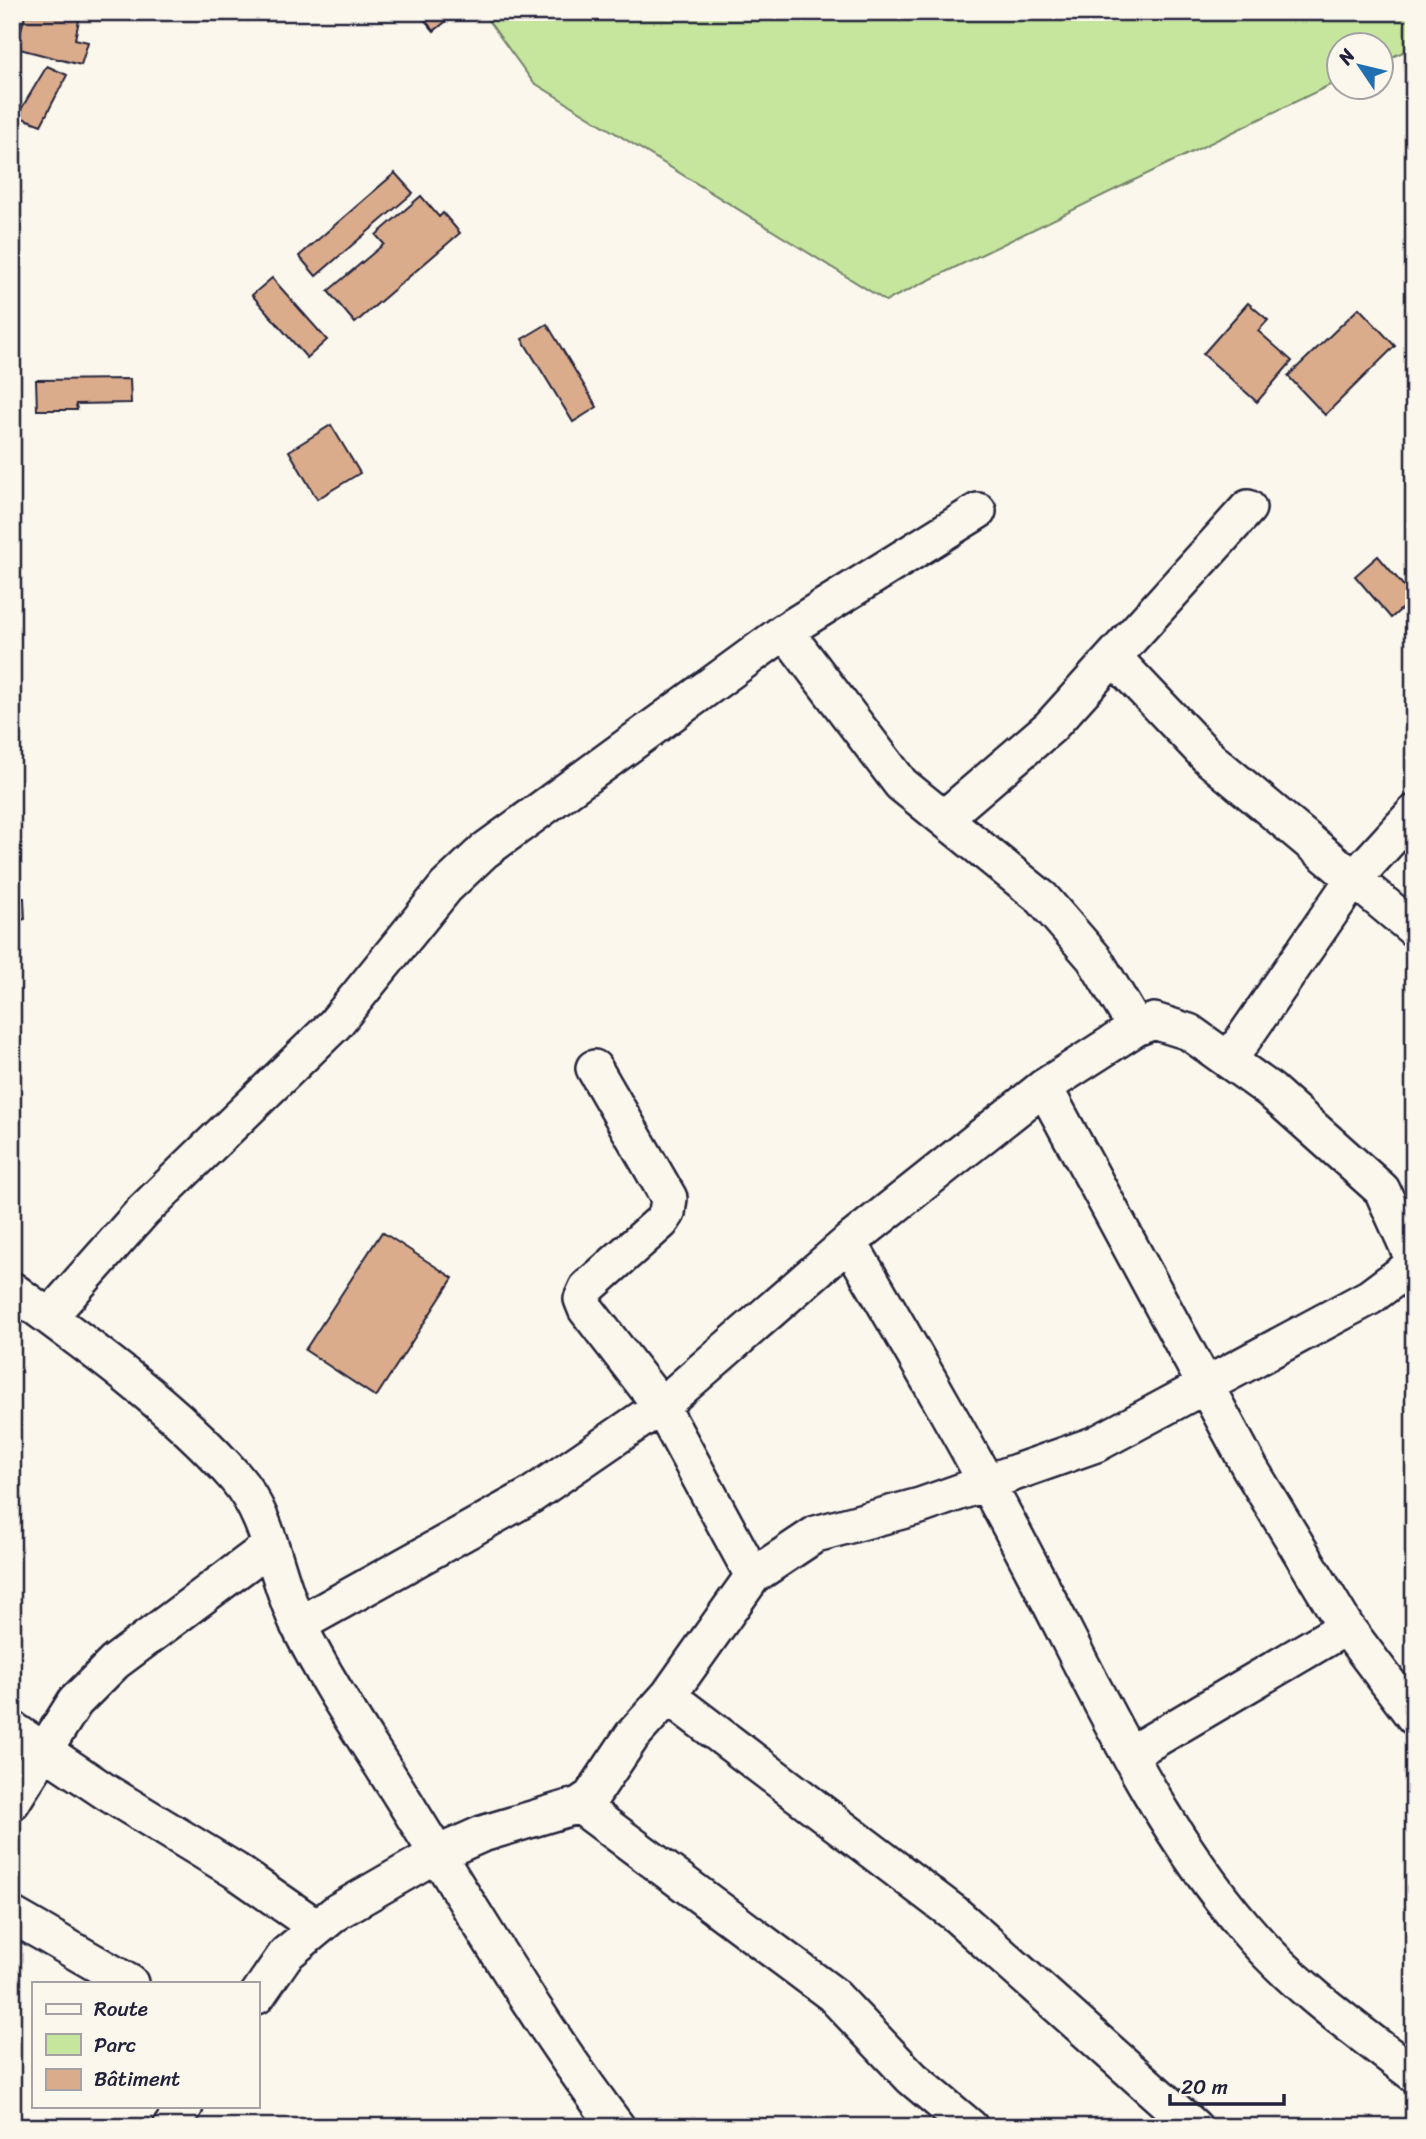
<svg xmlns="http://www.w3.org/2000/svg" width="1426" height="2139" font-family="Sriracha,sans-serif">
<rect width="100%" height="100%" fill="#fbf7ec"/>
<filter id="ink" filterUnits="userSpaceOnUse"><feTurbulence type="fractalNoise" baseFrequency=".0143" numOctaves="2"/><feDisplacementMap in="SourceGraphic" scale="14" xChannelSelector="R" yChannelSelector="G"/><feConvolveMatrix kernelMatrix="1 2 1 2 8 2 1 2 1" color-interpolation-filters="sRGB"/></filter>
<g filter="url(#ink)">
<path fill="#c6e69e" stroke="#74846c" stroke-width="2" d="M482,12H1414V47L1381,62L1380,46H1338V81L886,301L533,82Z"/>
<path fill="#dbac8c" stroke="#22223b" stroke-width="2" d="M26,12H60L79,20L75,39L88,42L81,65L16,48Z
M418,12H454L455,14L434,31Z
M47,66L67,75L41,125L17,116Z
M395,173L413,193L316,276L299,256Z
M421,196L439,217L443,213L460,233L355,323L328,291L384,244L376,235Z
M272,278L327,340L307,358L252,295Z
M1248,303L1268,320L1258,331L1292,361L1257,402L1203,354Z
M1359,308L1395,346L1325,415L1288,376Z
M547,324L597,407L573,422L522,339Z
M130,379L131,403L76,404L77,410H37L36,380Z
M331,425L360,473L317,499L289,451Z
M1378,556L1414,598L1391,618L1355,576Z
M12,898H24L25,919L12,923Z
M382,1232L453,1278L376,1397L305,1350Z"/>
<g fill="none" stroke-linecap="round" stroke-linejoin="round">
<defs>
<path id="street" d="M785,631L901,784L1042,898L1094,958L1136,1028
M1115,659L1210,759L1414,929
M944,818L1050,727L1248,508
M1229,1060L1352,881L1414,813
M594,1068L669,1198L667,1213L661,1222L587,1288L582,1299L586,1309L661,1406L753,1576
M1044,1087L1250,1468L1346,1627L1414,1717
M849,1242C912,1350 975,1458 1033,1570C1097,1692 1155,1823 1246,1929C1294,1986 1355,2029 1414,2074
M12,1290C86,1344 175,1408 235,1477C272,1519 275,1578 299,1626C331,1691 374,1751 411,1812C477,1918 542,2028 617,2127
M49,1317L143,1211L335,1024L446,887L484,851L785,631L978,511
M298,1625L530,1496L661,1406L849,1242L1044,1087L1136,1028L1154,1021L1189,1032L1270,1090L1382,1190L1414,1261
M668,1696L954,1913L1194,2127
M12,1729L106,1792L236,1871L315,1926
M1130,1754L1346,1627
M12,1802L75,1702L115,1662L270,1546
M579,1805L832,1994L912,2078L970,2127
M12,1915L130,1983
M257,1996L286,1954L338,1911L437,1854L482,1834L579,1805L591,1797L632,1736L668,1696L753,1576L816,1534L920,1506L1096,1444L1370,1297L1414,1264
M171,2127L185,2106"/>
</defs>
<use href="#street" stroke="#22223b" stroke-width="40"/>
<use href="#street" stroke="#fbf7ec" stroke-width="35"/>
</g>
</g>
<rect width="1426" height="2139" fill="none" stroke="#fbf7ec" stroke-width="42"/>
<rect x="21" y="21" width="1384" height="2097" fill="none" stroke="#22223b" stroke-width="2.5" filter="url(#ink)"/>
<rect x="32" y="1982" width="228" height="126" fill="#fbf7ec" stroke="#a4a2a5" stroke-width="2"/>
<rect x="46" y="2004" width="35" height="10" fill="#fbf7ec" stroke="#a4a2a5" stroke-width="2"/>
<text x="94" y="2016" font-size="21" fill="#22223b">Route</text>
<rect x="46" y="2034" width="35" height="21" fill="#c6e69e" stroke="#a4a2a5" stroke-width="2"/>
<text x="94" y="2052" font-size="21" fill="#22223b">Parc</text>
<rect x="46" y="2069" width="35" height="21" fill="#dbac8c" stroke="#a4a2a5" stroke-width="2"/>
<text x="94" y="2086" font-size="21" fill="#22223b">Bâtiment</text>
<g transform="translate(1360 66) rotate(305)"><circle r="33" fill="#fbf7ec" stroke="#a4a2a5" stroke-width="2"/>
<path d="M0-5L12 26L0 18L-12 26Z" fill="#1f6fb2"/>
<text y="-10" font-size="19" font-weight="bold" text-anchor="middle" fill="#22223b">N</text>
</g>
<path d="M1170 2094v10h114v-10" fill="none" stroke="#22223b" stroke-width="3.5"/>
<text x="1181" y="2094" font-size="21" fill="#22223b" stroke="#fbf7ec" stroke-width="5" paint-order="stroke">20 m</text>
</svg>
